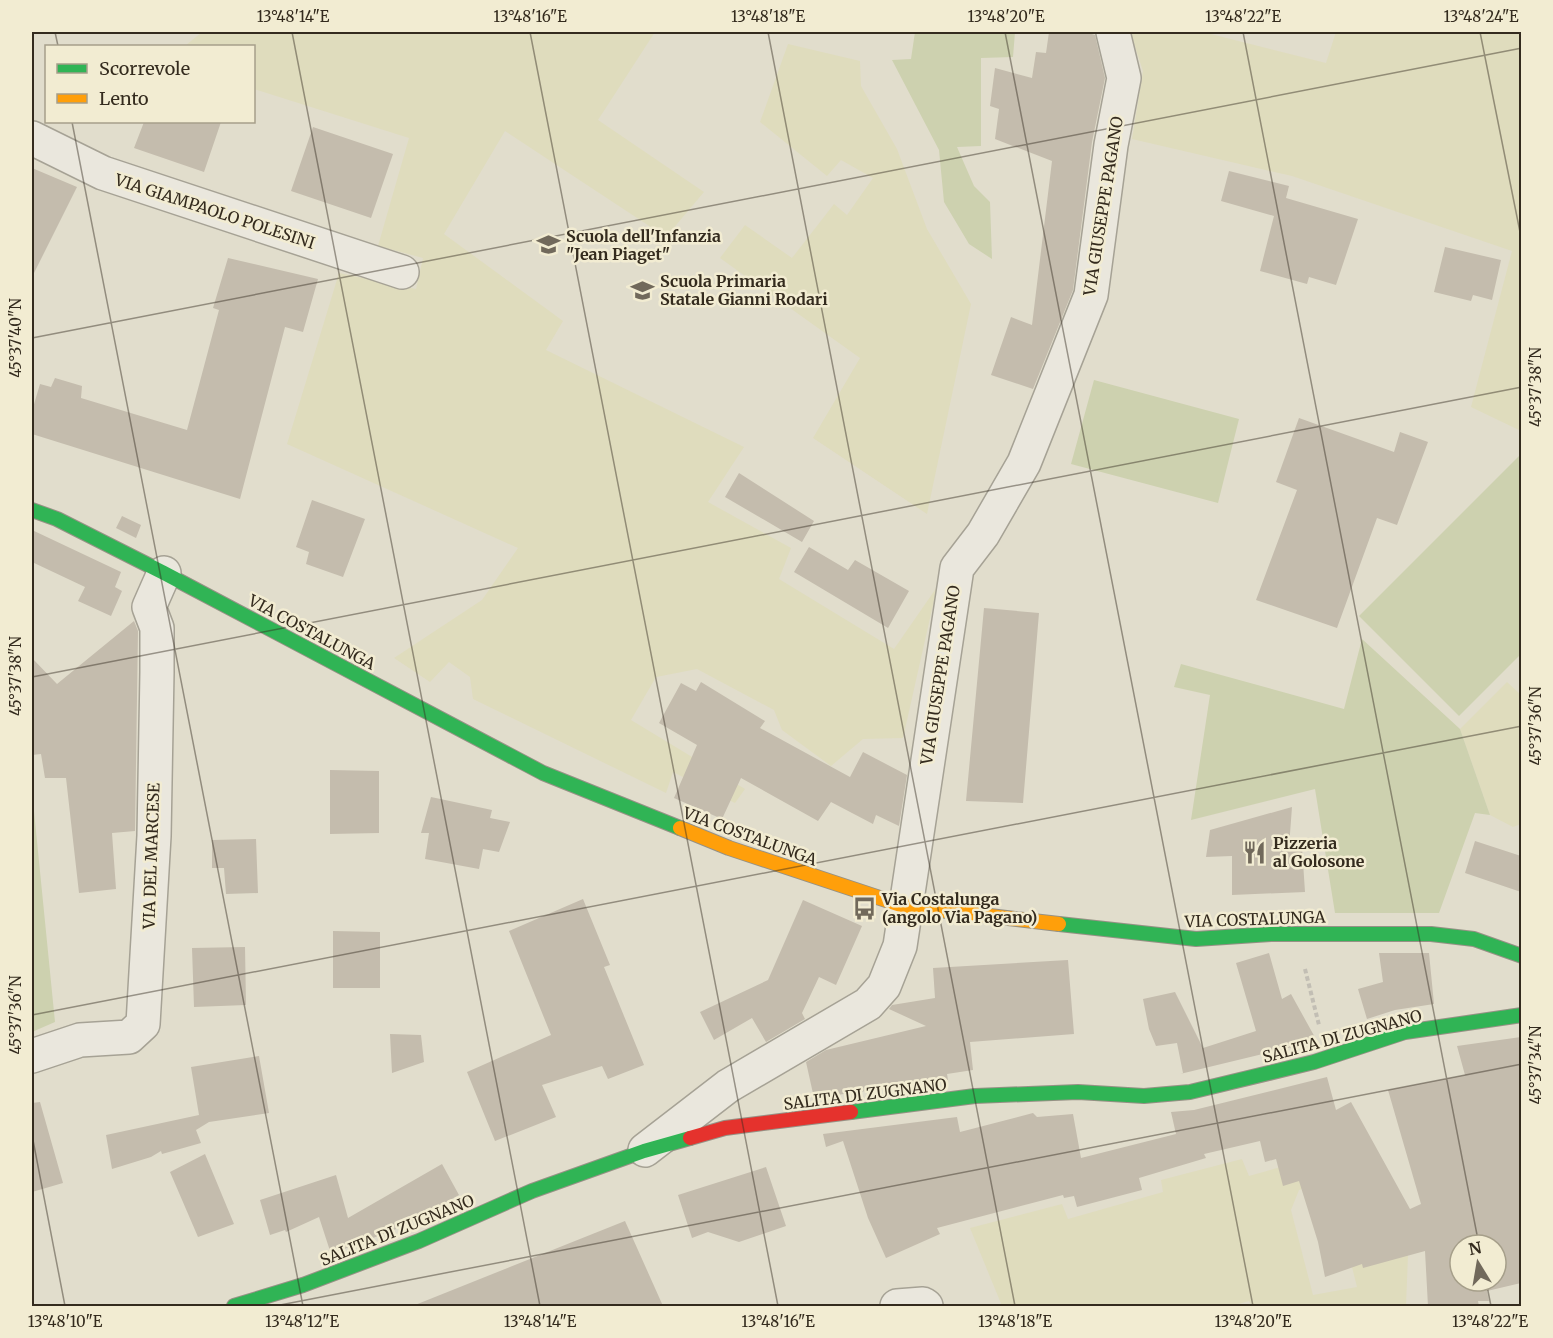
<svg xmlns="http://www.w3.org/2000/svg" width="1553" height="1338" font-family="Merriweather,serif">
<rect width="100%" height="100%" fill="#e1ddcc"/>
<path fill="#dfdcbd" d="M202,32H655L598,120L704,192L666,237L505,131L444,234L563,321L546,350L744,447L708,502L791,548L779,579L894,649L937,587L903,738L863,739L831,766L782,730L774,710L697,669L656,677L631,720L745,789L735,803L673,772L666,793L473,699L470,677L449,662L430,682L394,658L482,600L518,548L287,444L339,273L416,289L423,258L378,246L409,138L254,89V46H185Z
M1130,32H1203L1326,63L1336,32H1521V431L1471,407L1512,251L1292,176L1132,139L1143,71Z
M788,44L860,61L861,86L897,149L927,229L971,304L927,514L813,438L860,358L720,258L745,225L792,258L834,204L847,215L873,178L841,160L827,176L760,122Z
M1507,682L1521,695V824L1513,827L1490,815L1460,729Z
M1347,1148L1362,1171L1299,1190L1291,1210L1313,1295L1357,1287L1346,1243L1409,1229L1406,1306H1252L1249,1301L1231,1306H1002L970,1228L1062,1204L1068,1219L1163,1192L1161,1180L1242,1159L1249,1176Z"/>
<path fill="#cdd1af" d="M915,32H1015L1013,57L981,58V146L957,147L974,186L990,202L992,259L969,244L944,202L939,150L892,60L911,59Z
M1094,380L1239,419L1218,503L1071,464Z
M1521,454V654L1459,716L1359,616Z
M1362,639L1460,729L1490,815L1475,813L1439,913H1335L1315,789L1191,820L1210,695L1174,687L1181,664L1344,709Z
M32,791L55,1022L32,1032Z"/>
<path fill="#c4bcad" fill-rule="evenodd" d="M1049,32H1085L1095,35L1105,78L1092,142L1073,290L1033,389L991,375L1011,317L1032,325L1052,161L995,139L999,109L990,106L995,68L1032,78L1036,52L1046,53Z
M144,122H221L204,172L134,148Z
M313,127L393,154L371,218L291,191Z
M32,168L77,187L32,277Z
M1229,171L1289,186L1286,198L1358,219L1336,285L1309,277L1307,284L1260,271L1274,216L1221,201Z
M1445,247L1501,260L1492,300L1473,295L1471,301L1434,292Z
M228,258L318,279L303,332L285,327L240,499L32,434V411L40,384L51,387L55,378L82,386L81,398L187,430L219,310L213,308Z
M1299,418L1394,452L1400,432L1428,442L1397,525L1377,518L1337,628L1256,600L1297,490L1276,482Z
M739,473L814,521L802,542L725,497Z
M312,500L365,519L343,577L306,564L309,552L296,547Z
M122,516L141,525L136,538L116,528Z
M32,530L121,572L115,587L122,591L111,616L78,601L85,587L32,562Z
M809,547L848,570L855,560L909,591L888,628L794,572Z
M984,608L1039,613L1023,803L966,801Z
M134,621L138,631L135,831L112,833L116,889L79,893L66,778H45L41,754L32,755V658L57,684Z
M701,682L765,721L760,728L850,777L863,752L907,775L899,826L876,815L873,824L831,802L818,821L741,778L722,819L674,798L697,745L659,723L681,683L696,691Z
M330,770L379,771V833L330,834Z
M431,797L492,810L490,818L510,822L499,852L483,849L479,869L425,859L429,833H421Z
M1292,807L1289,847H1302L1305,892L1232,895V856L1206,857L1210,830Z
M256,839L258,893L226,894L224,868H212V840Z
M1475,841L1521,856V892L1465,873Z
M583,899L610,965L604,967L644,1065L608,1079L602,1066L542,1085L556,1117L495,1141L467,1072L551,1035L509,931Z
M803,900L862,926L836,985L819,977L802,1013L805,1019L766,1042L752,1018L714,1040L700,1012L768,980Z
M333,931L380,932V988H333Z
M245,947L246,1005L194,1007L192,948Z
M1269,953L1282,999L1291,994L1317,1041L1180,1074L1183,1073L1177,1043L1156,1046L1149,1029L1143,999L1175,992L1203,1048L1256,1031L1236,963Z
M1379,953H1429L1434,1004L1395,1010L1367,1019L1358,989L1383,982Z
M1068,960L1074,1034L970,1042L973,1070L947,1074L948,1080L814,1098L806,1062L826,1050L926,1026L889,1009L892,1005L935,998L933,968Z
M390,1034L421,1035L424,1062L392,1073Z
M1521,1037V1283L1487,1291L1489,1301H1478L1479,1306H1428L1425,1251L1363,1268L1362,1264L1325,1277L1318,1242L1299,1181L1283,1186L1276,1159L1265,1162L1260,1141L1204,1154L1206,1158L1139,1178L1142,1190L1077,1207L1074,1196L1064,1198L1063,1195L937,1228L940,1234L886,1258L868,1218L843,1141L826,1147L823,1134L957,1117L960,1132L1033,1113L1037,1117L1073,1114L1081,1158L1176,1134L1171,1112L1194,1110L1327,1077L1336,1110L1351,1102L1410,1209L1421,1204L1388,1090L1465,1075L1457,1046ZM1460,1245H1496V1281H1460Z
M259,1056L269,1113L209,1122L196,1130L201,1143L162,1154L161,1151L151,1157L112,1169L106,1135L199,1115L191,1067Z
M40,1102L63,1183L32,1192V1103Z
M205,1154L234,1224L198,1237L170,1172Z
M442,1164L459,1195L399,1228L331,1254L319,1217L286,1232L285,1230L270,1235L260,1200L336,1175L348,1218Z
M766,1167L786,1226L739,1242L708,1232L692,1238L678,1195Z
M625,1221L663,1306H415V1305Z"/>
<g fill="none" stroke-linecap="round" stroke-linejoin="round">
<defs>
<path id="street" d="M32,138L103,173L402,272
M32,1056L80,1040L129,1037L143,1024L154,836L157,672V628L149,607L164,573
M645,1150L728,1086L868,1004L884,986L900,946L957,568L983,534L1024,463L1091,295L1111,145L1124,78L1113,32
M897,1306L923,1304L926,1306"/>
<path id="fast" d="M32,510L57,519L164,573L543,773L680,828
M1059,924L1196,939L1271,934H1431L1474,939L1522,956
M851,1112L975,1096L1078,1092L1144,1096L1190,1092L1314,1062L1405,1032L1522,1015
M234,1306L303,1285L419,1241L532,1191L644,1151L690,1138"/>
<path id="slow" d="M680,828L729,848L904,906L1059,924"/>
<path id="jam" d="M690,1138L725,1128L851,1112"/>
</defs>
<use href="#street" stroke="#a6a295" stroke-width="36"/>
<use href="#fast" stroke="#969185" stroke-width="16"/>
<use href="#slow" stroke="#969185" stroke-width="16"/>
<use href="#jam" stroke="#969185" stroke-width="16"/>
<path stroke="#c2beb4" stroke-width="4" stroke-dasharray="4.5 3" stroke-linecap="butt" d="M1305,969L1319,1025"/>
<use href="#street" stroke="#eae7dd" stroke-width="33"/>
<use href="#fast" stroke="#30b455" stroke-width="14"/>
<use href="#slow" stroke="#ff9f0a" stroke-width="14"/>
<use href="#jam" stroke="#e5322d" stroke-width="14"/>
</g>
<path fill="none" stroke="#342b1e" stroke-width="1.5" stroke-opacity="0.45" d="M55,32L58,46M292,32L540,1306M530,32L778,1306M768,32L1015,1306M1005,32L1253,1306M1243,32L1479,1245M1480,32L1522,242M72,122L303,1306M32,338L1522,48M32,677L1522,387M32,1015L1522,726M32,1135L65,1306M1486,1281L1491,1306M275,1306L1522,1064"/>
<defs>
<symbol id="school-bare" viewBox="-9 -9 18 18"><path d="M0-5L7-2L0 1L-7-2ZM-4 1L0 2.5L4 1V4Q0 6-4 4Z" fill="#71695b" stroke="#f2ecd2" stroke-width="2.5" paint-order="stroke"/></symbol>
<symbol id="restaurant-bare" viewBox="-9 -9 18 18"><path d="M-5-6h1v4h1v-4h1v4h1v-4h1v5L-1.5 .5V6h-2V.5L-5-1ZM5-6V6H3V1.5H1.5Q1.5-4 5-6Z" fill="#71695b" stroke="#f2ecd2" stroke-width="2.5" paint-order="stroke"/></symbol>
<symbol id="bus-bare" viewBox="-9 -9 18 18"><path d="M-5-6H5V4H4V6H2V4H-2V6H-4V4H-5ZM-3.5-4V0h7V-4ZM-3.5 1.2v1.5H-2V1.2ZM2 1.2v1.5H3.5V1.2Z" fill="#71695b" stroke="#f2ecd2" stroke-width="2.5" paint-order="stroke"/></symbol>
</defs>
<g fill-rule="evenodd">
<use href="#school-bare" x="532" y="228" width="33" height="33"/>
<use href="#school-bare" x="626" y="274" width="33" height="33"/>
<use href="#restaurant-bare" x="1238" y="836" width="33" height="33"/>
<use href="#bus-bare" x="848" y="892" width="33" height="33"/>
</g>
<g text-anchor="middle" stroke-width="5" stroke-linejoin="round" paint-order="stroke">
<g font-size="16" fill="#342b1e" stroke="#f2ecd2">
<text transform="translate(1103 206) rotate(-81)" y="6">VIA GIUSEPPE PAGANO</text>
<text transform="translate(215 211) rotate(18)" y="6">VIA GIAMPAOLO POLESINI</text>
<text transform="translate(312 632) rotate(28)" y="6">VIA COSTALUNGA</text>
<text transform="translate(940 675) rotate(-81)" y="6">VIA GIUSEPPE PAGANO</text>
<text transform="translate(750 836) rotate(20)" y="6">VIA COSTALUNGA</text>
<text transform="translate(151 856) rotate(-88)" y="6">VIA DEL MARCESE</text>
<text transform="translate(1255 919) rotate(-2)" y="6">VIA COSTALUNGA</text>
<text transform="translate(1342 1036) rotate(-15)" y="6">SALITA DI ZUGNANO</text>
<text transform="translate(865 1094) rotate(-7)" y="6">SALITA DI ZUGNANO</text>
<text transform="translate(397 1230) rotate(-22)" y="6">SALITA DI ZUGNANO</text>
</g>
<g font-size="16" font-weight="bold" fill="#342b1e" stroke="#f2ecd2" text-anchor="start">
<text x="566" y="242">Scuola dell'Infanzia<tspan x="566" dy="18">"Jean Piaget"</tspan></text>
<text x="660" y="287">Scuola Primaria<tspan x="660" dy="18">Statale Gianni Rodari</tspan></text>
<text x="1273" y="849">Pizzeria<tspan x="1273" dy="18">al Golosone</tspan></text>
<text x="882" y="905">Via Costalunga<tspan x="882" dy="18">(angolo Via Pagano)</tspan></text>
</g>
</g>
<rect width="1553" height="1338" fill="none" stroke="#f2ecd2" stroke-width="66"/>
<rect x="45" y="45" width="210" height="78" fill="#f2ecd2" stroke="#a69f8a" stroke-width="1.5"/>
<rect x="57" y="64" width="30" height="9" fill="#30b455" stroke="#a69f8a" stroke-width="1.5"/>
<text x="99" y="75" font-size="18" fill="#342b1e">Scorrevole</text>
<rect x="57" y="94" width="30" height="9" fill="#ff9f0a" stroke="#a69f8a" stroke-width="1.5"/>
<text x="99" y="105" font-size="18" fill="#342b1e">Lento</text>
<g transform="translate(1478 1263) rotate(349)"><circle r="28" fill="#f2ecd2" stroke="#a69f8a" stroke-width="1.5"/>
<path d="M0-4.5L10 22L0 15L-10 22Z" fill="#71695b"/>
<text y="-9" font-size="16" font-weight="bold" text-anchor="middle" fill="#342b1e">N</text>
</g>
<rect x="33" y="33" width="1487" height="1272" fill="none" stroke="#342b1e" stroke-width="2"/>
<g font-size="15" text-anchor="middle" fill="#342b1e">
<text x="293" y="22">13°48'14"E</text>
<text x="530" y="22">13°48'16"E</text>
<text x="768" y="22">13°48'18"E</text>
<text x="1006" y="22">13°48'20"E</text>
<text x="1243" y="22">13°48'22"E</text>
<text x="1481" y="22">13°48'24"E</text>
<text transform="translate(16 338) rotate(-90)" y="5">45°37'40"N</text>
<text transform="translate(1536 387) rotate(-90)" y="5">45°37'38"N</text>
<text transform="translate(16 676) rotate(-90)" y="5">45°37'38"N</text>
<text transform="translate(1536 726) rotate(-90)" y="5">45°37'36"N</text>
<text transform="translate(16 1015) rotate(-90)" y="5">45°37'36"N</text>
<text transform="translate(1536 1065) rotate(-90)" y="5">45°37'34"N</text>
<text x="65" y="1327">13°48'10"E</text>
<text x="302" y="1327">13°48'12"E</text>
<text x="540" y="1327">13°48'14"E</text>
<text x="778" y="1327">13°48'16"E</text>
<text x="1015" y="1327">13°48'18"E</text>
<text x="1253" y="1327">13°48'20"E</text>
<text x="1490" y="1327">13°48'22"E</text>
</g>
</svg>
